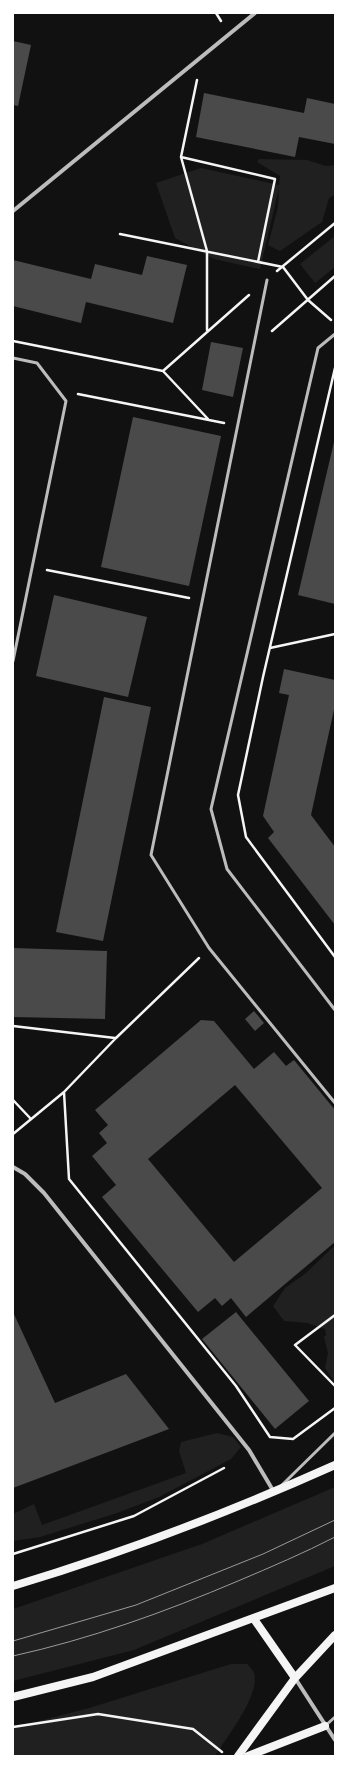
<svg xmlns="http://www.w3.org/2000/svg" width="348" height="1769" font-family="'DM Sans',sans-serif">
<rect width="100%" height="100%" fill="#111"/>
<path fill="#202020" d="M259,159L307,160L326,166L335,165V195L329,198L322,222L280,251L268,245L278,207L279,188L260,269L214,259L175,238L156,183L201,168L279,185L280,176L257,162Z
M335,236V267L315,283L300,264Z
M335,1245V1383L325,1368L328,1353L324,1337L326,1335L325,1329L307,1323L284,1321L273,1306L285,1288L306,1273Z
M217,1433L233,1437L241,1447L231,1459L159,1497L117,1513L40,1537L13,1541V1515L15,1513L34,1504L42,1525L186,1473L179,1451L181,1442Z
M335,1487V1566L134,1650L13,1681V1609L202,1544Z
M231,1664H247C249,1666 253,1670 254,1673C261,1694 226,1738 215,1756H13V1728L89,1708Z"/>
<path fill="#4a4a4a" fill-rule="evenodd" d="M13,41L31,45L18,106L13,105Z
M204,93L304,113L307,98L335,104V144L299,137L295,157L196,137Z
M147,256L187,265L173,323L86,302L81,323L13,306V260L91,279L95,264L142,275Z
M211,342L243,348L233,397L202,390Z
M133,417L221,436L189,586L101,567Z
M334,442H335V604L298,595Z
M54,595L147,617L128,697L36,676Z
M284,669L335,680V705L311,815L335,847V925L268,838L274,832L263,816L289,695L279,693Z
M104,697L151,707L103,941L56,932Z
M13,948L107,951L105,1019L13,1017Z
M254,1011L264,1023L255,1031L245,1019Z
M201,1020L214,1021L254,1069L274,1052L286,1066L294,1060L335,1110V1242L246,1317L231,1298L222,1306L215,1298L198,1312L102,1197L116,1185L92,1156L107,1143L99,1133L108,1125L95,1110ZM235,1085L322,1188L234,1262L148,1159Z
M13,1312L55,1403L126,1374L169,1429L13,1488Z
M236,1312L309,1401L275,1429L202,1339Z"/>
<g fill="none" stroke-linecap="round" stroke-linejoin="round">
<path stroke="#f5f5f5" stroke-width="2.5" d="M216,13L221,21
M197,80L181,157L207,251V330
M181,157L275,179L258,262
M120,234L283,267L308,300L331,320
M277,271L335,223
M272,331L335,276
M13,341L163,371L249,295
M335,368L263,677L238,795L246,837L335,957
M163,371L208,419
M78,394L224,423
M47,570L189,598
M270,648L335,634
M199,958L116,1038L64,1092L69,1179L236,1386L270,1437L293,1439L335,1408
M13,1026L115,1038
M13,1100L31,1119
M13,1134L64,1092
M335,1315L295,1345L335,1386
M13,1554L134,1516L224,1468
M13,1727L98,1714L193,1729L222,1752"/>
<path stroke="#bcbcbc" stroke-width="3" d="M267,280L151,855L209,948L335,1103
M335,334L318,348L211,809L227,869L335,1010
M13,358L37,363L66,401L13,661
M282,1485L335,1433
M325,1726L335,1717"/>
<path stroke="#bcbcbc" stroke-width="4" d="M13,211L255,13
M13,1167L25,1174L44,1193L249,1450L274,1492
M295,1678L335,1740"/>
<path stroke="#f5f5f5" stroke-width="8" d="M13,1586C123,1553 230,1512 335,1465
M254,1619L295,1678
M13,1697L93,1677L335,1588
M238,1756L295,1678L335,1635
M248,1756L325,1726"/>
<path stroke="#9a9a9a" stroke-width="1" d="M13,1641L136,1605L263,1554L335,1520
M13,1656C90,1639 165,1612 238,1581C271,1567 304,1553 335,1537"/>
</g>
<rect width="348" height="1769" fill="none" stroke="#ffffff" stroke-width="28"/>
</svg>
